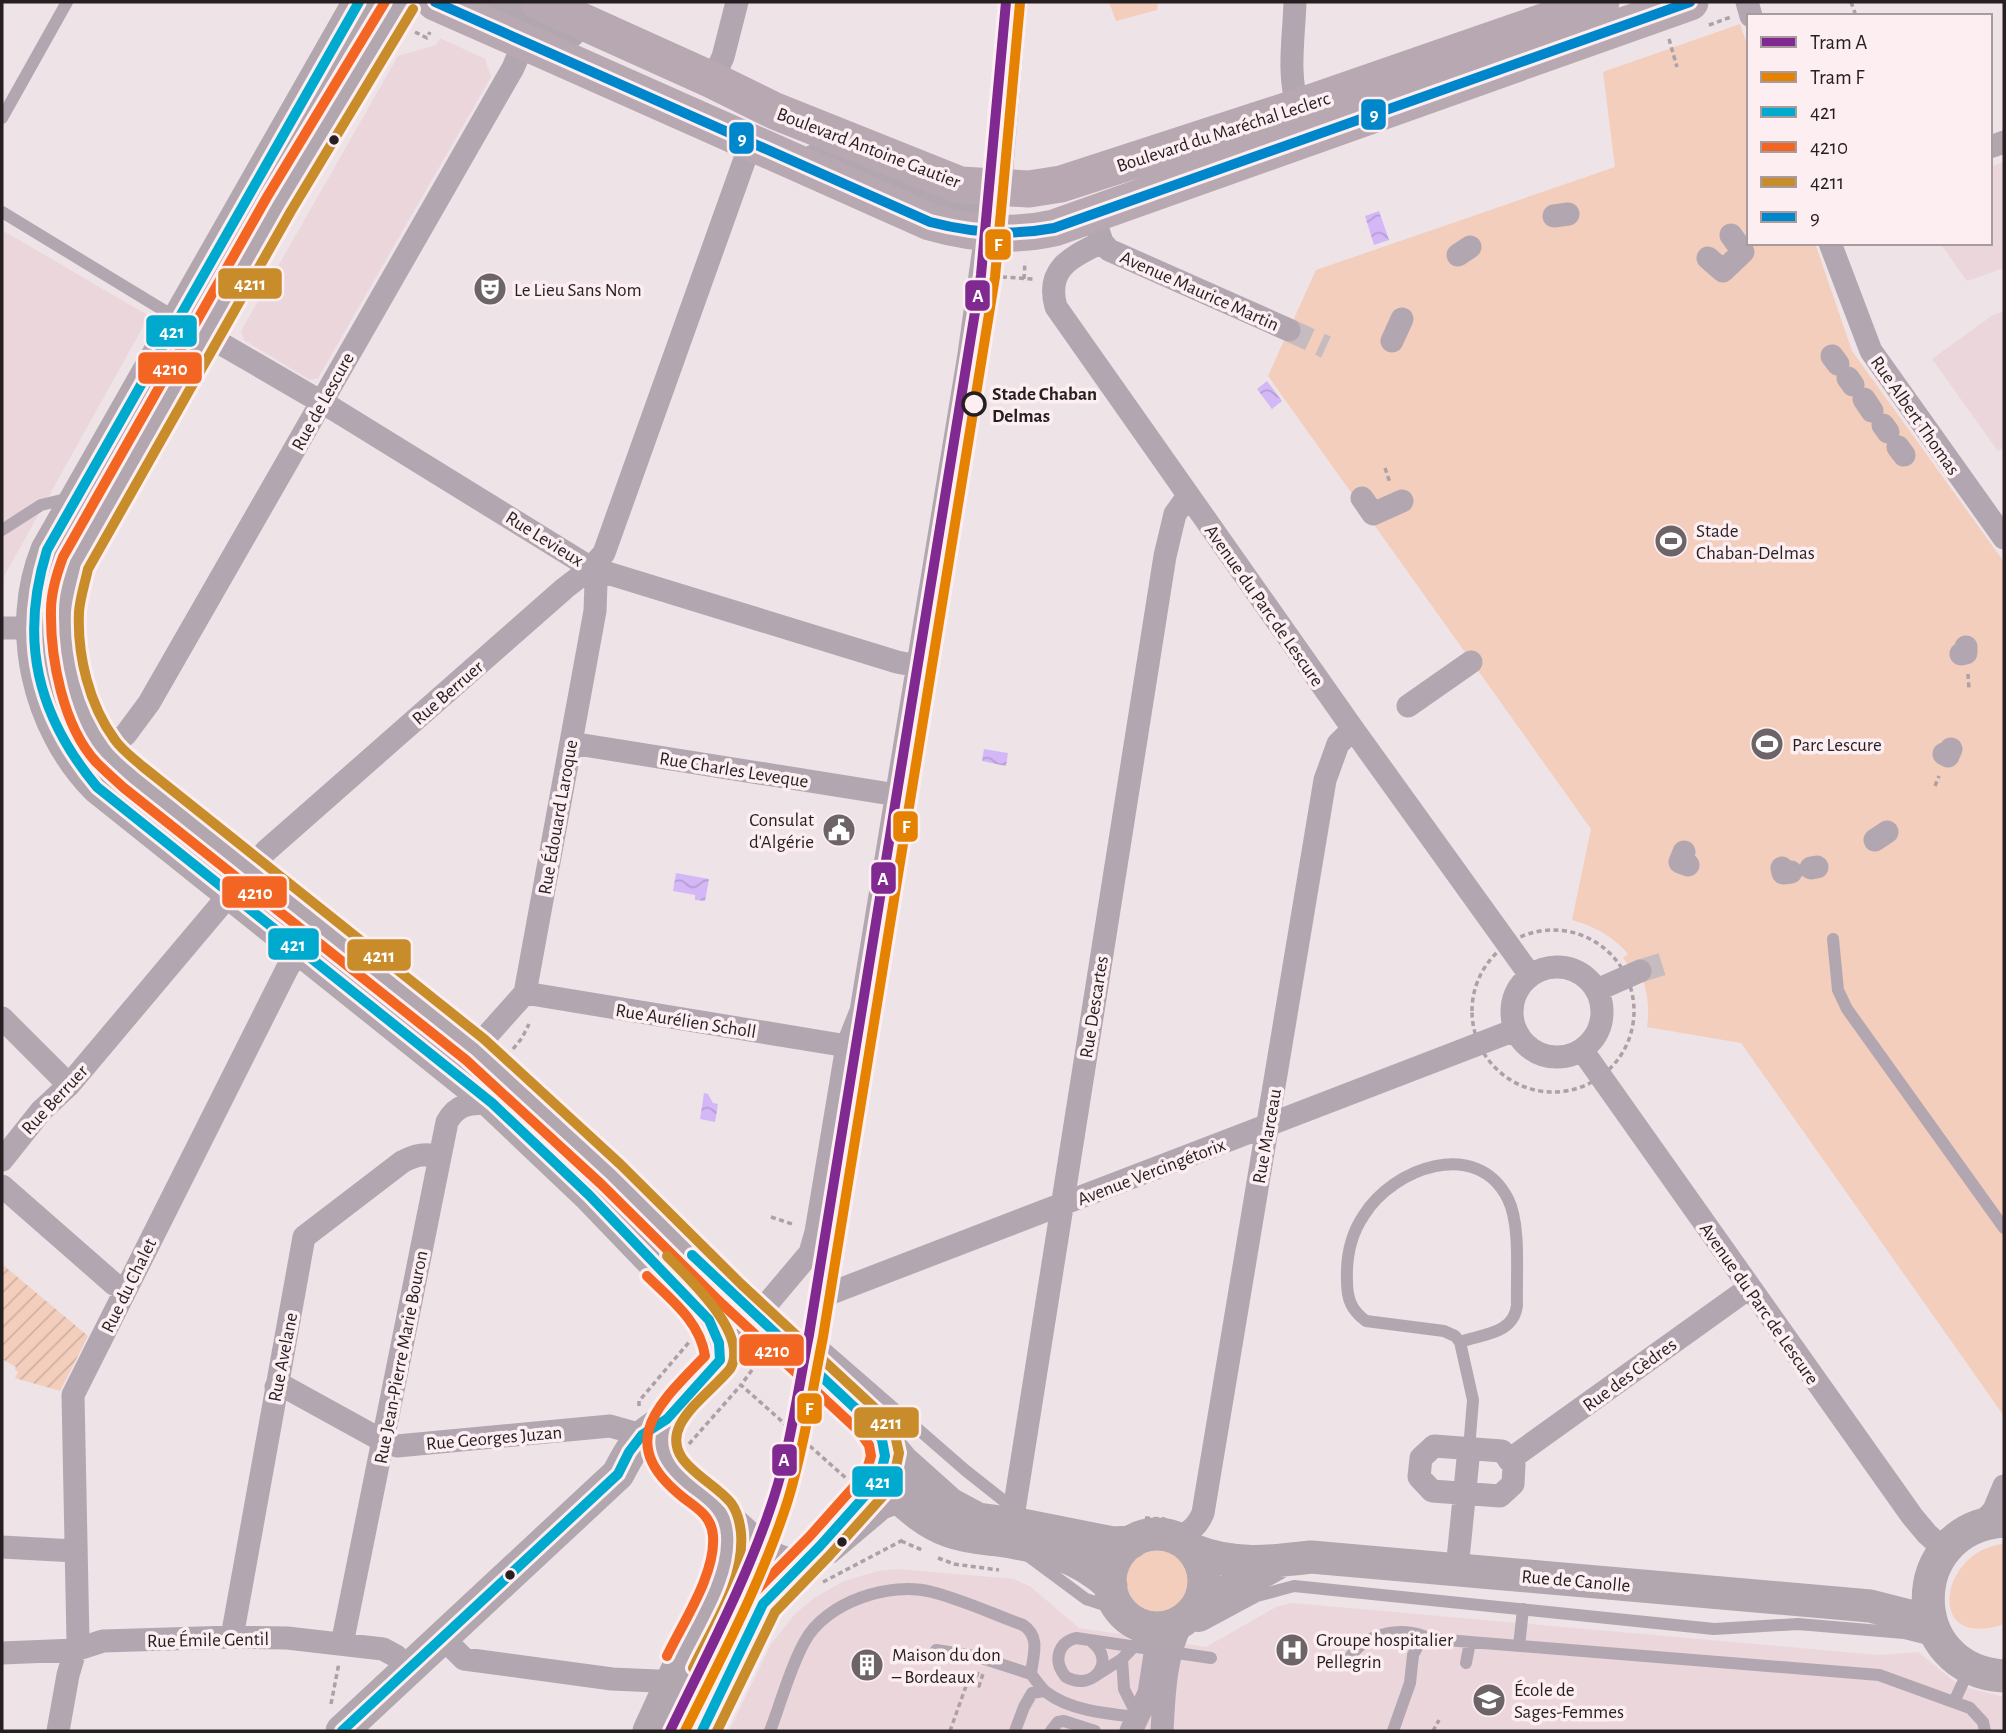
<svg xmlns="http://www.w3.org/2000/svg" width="2006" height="1733" font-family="'Alegreya Sans',sans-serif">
<defs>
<pattern id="garden-furrows" width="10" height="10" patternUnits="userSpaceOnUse" patternTransform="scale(1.75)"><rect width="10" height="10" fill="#f3cebc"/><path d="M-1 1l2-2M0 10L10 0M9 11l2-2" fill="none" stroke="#d0b0a1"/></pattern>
<pattern id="water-waves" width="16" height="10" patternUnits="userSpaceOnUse" patternTransform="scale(1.75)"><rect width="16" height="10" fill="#d4b7f6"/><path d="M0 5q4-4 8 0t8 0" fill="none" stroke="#b69dd3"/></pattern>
</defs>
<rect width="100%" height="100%" fill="#eee3e6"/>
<path fill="#ebd6dc" d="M440,38L485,59L491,77L318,378L310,380L244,340L241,331L398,56L436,45Z
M2004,162V268L1967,281L1940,243H1990V167Z
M2,230L149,316L2,580Z
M2004,311V447L1998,451L1932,359L1993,315Z
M898,1569L1014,1579L1031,1587L1079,1628L1206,1647L1276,1607L1292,1603L1879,1655L1918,1652L1960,1686L2004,1697V1731H729L771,1644L795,1614L814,1598L844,1581L878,1571Z"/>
<path fill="#f3cebc" d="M1109,2H1158L1157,10L1116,21Z
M1740,24L1749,50V243H1815L1852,351L2004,562V1416L1741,1043L1647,1027C1650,1007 1647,989 1640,971L1629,966L1623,958L1628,954C1613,936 1594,926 1572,920L1591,829L1268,376L1316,270L1615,167L1603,72Z
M2004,1544V1624C1923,1652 1940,1549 2004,1544Z
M1123 1582a34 34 0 1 1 68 0a34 34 0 1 1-68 0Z"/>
<path fill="url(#garden-furrows)" d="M2,1264L88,1336L60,1391L15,1378L18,1372L15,1370L16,1367L2,1359Z"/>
<path fill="url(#water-waves)" d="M1379,211L1389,240L1374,245L1365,216Z
M1267,381L1282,401L1272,409L1257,389Z
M984,749L1008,753L1006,766L982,761Z
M676,873L709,879L705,901L695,900V895L673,891Z
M704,1093L708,1094L713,1103L718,1104L715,1122L700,1119Z"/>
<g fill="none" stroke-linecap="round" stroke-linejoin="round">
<path stroke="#c6bcbf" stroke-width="23" stroke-dasharray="23 11" stroke-linecap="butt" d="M1289,330L1326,347
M1640,971L1672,961"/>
<path stroke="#aba1a7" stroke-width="3.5" stroke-dasharray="5 3.5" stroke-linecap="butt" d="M1851,2L1856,16
M1709,25L1731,17
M415,32L427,38L430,32
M1669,39L1677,67
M1002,277L1033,279
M1024,279L1025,262
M1385,468L1390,483
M1968,674L1969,689
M1935,786L1939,776
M1472 1011a81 81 0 1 1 162 0a81 81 0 1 1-162 0Z
M513,1049L522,1038L529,1024
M771,1217L795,1225
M752,1370L741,1385L847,1479
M639,1406V1401L690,1341
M689,1444L741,1385
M1145,1518L1165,1519
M901,1541L922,1550
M938,1558L954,1564L999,1570
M823,1582L903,1540
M978,1672L974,1684L979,1686L983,1674
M331,1704L339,1663
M950,1731L971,1672
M1433,1731L1439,1720"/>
<path stroke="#b2a7b0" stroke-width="12" d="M2,118L67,2
M2,212L178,319
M2,530L41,505L70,498
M1833,939L1838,990L1847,1009L2004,1228
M826,1295L818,1342L965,1470L1013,1508
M1460,1342C1483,1334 1514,1334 1517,1305C1516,1275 1521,1225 1508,1199C1477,1137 1393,1168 1364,1215C1351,1234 1346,1258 1347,1281C1347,1299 1351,1310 1366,1321L1444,1331L1455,1336L1460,1342L1473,1400L1469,1449
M1028,1556L1086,1599L1120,1610
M816,1560L833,1557L885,1513L893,1510H903
M1188,1617L1198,1626L1203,1625L1257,1596L1294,1586L1714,1629L1798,1624L1904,1633L1928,1639
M1519,1646L1523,1609
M936,1650L975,1656L1031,1674
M1122,1659L1124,1689L1138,1717
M1466,1663L1470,1642
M1347,1664C1356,1639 1388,1629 1412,1633C1420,1634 1426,1638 1434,1639L1879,1675L1970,1708L1983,1722L1985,1731
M1095,1676L1122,1659L1140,1640
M1954,1702L1965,1678L1975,1672
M770,1731C781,1703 790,1667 805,1641C826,1602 890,1581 932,1592C963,1600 993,1614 1023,1625C1041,1637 1033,1655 1031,1674C1036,1680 1040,1687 1046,1692C1070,1711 1109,1714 1138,1717
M1015,1731L1024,1707L1032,1693L1044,1691
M1051,1731L1058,1722L1064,1721L1095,1731
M1393,1731L1410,1683L1413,1655L1423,1636"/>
<path stroke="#b2a7b0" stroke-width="23" d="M1295,2C1294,37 1287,74 1298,107
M1747,2L1751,16
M712,80L723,57L737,2
M1990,147L2004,142
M813,156L841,162L926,196L958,205L983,203L1000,188L1016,2
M1554,216L1568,214
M1098,230L1102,242L1109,250L1289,330
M1102,242C1072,257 1045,268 1056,307L1353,729L1530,975
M1830,243L1871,351L2004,538
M1458,255L1470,247
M1708,258L1723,271L1743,252L1731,235
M206,335L335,410L591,568L897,662L918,666
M1392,341L1402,319
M1832,356L1838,364
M1848,378L1853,385
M1864,399L1872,411
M1883,425L1888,432
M1898,447L1904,455
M1362,498L1373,514L1402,501
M2,628H32
M1961,654L1966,653V647
M1408,706L1471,662
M571,743L897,795
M106,752L126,734L149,703L513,68L525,40
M1944,754L1948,756L1951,749
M1875,840L1887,832
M1684,852L1680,862L1688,865
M1782,868L1783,873L1791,872
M1811,868L1817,867
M1512 1012a45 45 0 1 1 90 0a45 45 0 1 1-90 0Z
M1597,990L1640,971
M525,993L847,1046
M2,1018L69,1085
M475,1049L525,993L595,611L596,583L591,568
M1582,1050L1912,1516L1927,1534L1945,1550
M2,1160L41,1111L69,1085L266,851L565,588L591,568L604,553L751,142L762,144
M2,1186L114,1284L125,1289
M826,1295L1515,1030
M750,1330L756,1317L810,1253L816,1232L847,1046L861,1011L969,354L986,233
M276,1387H285L383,1441L397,1446L610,1426L642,1435
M1434,1446L1502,1451L1514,1465L1513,1484L1500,1496L1432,1491L1419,1477L1421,1458Z
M1509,1460L1749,1288
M1012,1523L1165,556L1175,514L1188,496
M1981,1524L1994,1510L2004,1486
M1176,1538C1190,1532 1197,1527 1203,1513L1325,780L1338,744L1353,729
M2,1547L75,1551
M1457,1569L1469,1449
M232,1637L304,1237L402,1162C415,1155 424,1153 439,1156
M442,1637L464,1659L612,1679L657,1681L670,1687
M342,1644L447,1122C457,1103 472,1103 492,1103
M2,1653L75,1650L103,1641L232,1637L287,1638L383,1649L396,1656L409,1668
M58,1731L68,1675L78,1641L73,1395L288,967L302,949
M1131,1731L1149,1693L1157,1641L1142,1626
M1162,1731C1164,1694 1165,1654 1183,1621"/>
<path stroke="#b2a6af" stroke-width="33" d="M359,2L47,550C15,628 38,727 97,787L492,1103L589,1195L709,1320L719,1343L720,1360
M401,2L279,204L75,564C71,578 66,592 65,607C61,641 72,693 87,724C98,745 115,762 133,777L321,926L503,1075L611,1174L731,1294L870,1422L902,1461L950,1504L978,1519L1022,1525L1113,1543L1132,1542
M493,2L569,32
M784,1344C771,1342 755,1339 742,1345C728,1351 673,1407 667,1421C660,1437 662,1453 670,1467L764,1552C778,1563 787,1565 805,1562
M879,1480C901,1499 921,1521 949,1531C965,1537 981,1538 997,1540C1039,1546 1079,1555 1111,1586
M2004,1521C1903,1528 1903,1670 2004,1676
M1110 1581a47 47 0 1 1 94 0a47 47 0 1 1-94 0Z
M1193,1550C1232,1566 1270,1562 1311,1557L1870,1606L1917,1618L1932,1626
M1196,1608L1276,1564
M342,1731L618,1474C634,1443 638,1437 667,1419
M649,1731L725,1566L727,1535L721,1514
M702,1731L763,1604L820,1546L879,1480L885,1456L882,1440"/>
<path stroke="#b7a8b2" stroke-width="37" d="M435,2L930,222C971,234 1013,237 1054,228L1690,2
M539,2L712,80L775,111L960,185L1029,189L1061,184L1298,107L1601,2"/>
<path stroke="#b2a7b0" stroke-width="12" d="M1092,1642C1117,1661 1093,1692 1066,1677C1053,1662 1057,1643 1076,1638L1211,1658"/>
<defs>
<path id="bus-1" d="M692,1255L870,1422L882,1440L885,1456L879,1480L820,1546L763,1604L702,1731
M342,1731L618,1474L629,1452L642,1435L667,1419L720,1360L719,1343L709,1320L589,1195L492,1103L97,787C37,715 19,640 47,550L359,2"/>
<path id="bus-2" d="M385,2L267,197L63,557C57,573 51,593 51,610C50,658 63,726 96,762C105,771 115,780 124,788L466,1060L601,1184L722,1304L859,1431L869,1445L871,1456L866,1473L810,1536L752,1595L689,1725
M647,1276C670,1299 700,1321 705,1356C658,1405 613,1443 685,1499C699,1509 712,1518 713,1536C716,1574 683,1622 667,1656"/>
<path id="bus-3" d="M413,9L291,211L88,569C85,583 80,598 79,612C77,655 89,705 115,740C122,750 133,758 142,766L484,1039L620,1164L741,1284L879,1412L895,1435L899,1453L892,1486L830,1555L775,1612L717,1731
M667,1256C688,1278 751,1335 730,1369C715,1387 691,1404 680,1425C662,1462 712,1479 731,1503C737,1511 740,1523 741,1533C745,1581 712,1627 693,1668"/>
<path id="bus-4" d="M435,2L930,222C972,233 1012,236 1054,228L1690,2"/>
</defs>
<use href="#bus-1" stroke="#fdeef2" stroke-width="16"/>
<use href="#bus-2" stroke="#fdeef2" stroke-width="16"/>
<use href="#bus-3" stroke="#fdeef2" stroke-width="16"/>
<use href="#bus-4" stroke="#fdeef2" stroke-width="16"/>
<use href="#bus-1" stroke="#00a9ce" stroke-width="10"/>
<use href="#bus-2" stroke="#f26522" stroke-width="10"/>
<use href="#bus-3" stroke="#c88c2a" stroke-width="10"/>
<use href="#bus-4" stroke="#0086cb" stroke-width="10"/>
<defs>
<path id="tram-1" d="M670,1731C707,1654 748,1578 774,1497C791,1444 798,1389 809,1335L981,275L1006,2"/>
<path id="tram-2" d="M685,1731C722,1656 762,1581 788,1500C804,1447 812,1392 823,1337L995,277L1020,3"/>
</defs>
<use href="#tram-1" stroke="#fdeef2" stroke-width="16"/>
<use href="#tram-2" stroke="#fdeef2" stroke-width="16"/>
<use href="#tram-1" stroke="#802990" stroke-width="10"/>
<use href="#tram-2" stroke="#e68202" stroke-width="10"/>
</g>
<defs>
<symbol id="theatre-disc" viewBox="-11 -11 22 22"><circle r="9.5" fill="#6c6466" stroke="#fdeef2"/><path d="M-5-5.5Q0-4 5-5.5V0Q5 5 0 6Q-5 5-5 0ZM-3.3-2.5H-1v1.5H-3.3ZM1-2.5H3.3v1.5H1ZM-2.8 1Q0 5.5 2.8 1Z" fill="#fff"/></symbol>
<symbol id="stadium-disc" viewBox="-11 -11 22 22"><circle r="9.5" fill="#6c6466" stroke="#fdeef2"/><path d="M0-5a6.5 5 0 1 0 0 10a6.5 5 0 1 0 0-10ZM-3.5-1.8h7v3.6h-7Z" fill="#fff"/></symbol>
<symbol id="civic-disc" viewBox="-11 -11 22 22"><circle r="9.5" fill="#6c6466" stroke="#fdeef2"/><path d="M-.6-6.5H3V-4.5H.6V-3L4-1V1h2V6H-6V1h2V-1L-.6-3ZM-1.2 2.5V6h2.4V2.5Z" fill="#fff"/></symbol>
<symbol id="hospital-disc" viewBox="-11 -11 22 22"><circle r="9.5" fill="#6c6466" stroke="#fdeef2"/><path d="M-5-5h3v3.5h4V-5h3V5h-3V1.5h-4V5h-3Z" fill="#fff"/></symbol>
<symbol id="building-disc" viewBox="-11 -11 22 22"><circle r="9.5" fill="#6c6466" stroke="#fdeef2"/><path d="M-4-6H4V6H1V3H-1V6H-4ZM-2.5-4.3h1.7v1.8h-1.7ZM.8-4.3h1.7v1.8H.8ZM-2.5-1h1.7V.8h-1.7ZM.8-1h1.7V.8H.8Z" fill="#fff"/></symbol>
<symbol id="university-disc" viewBox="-11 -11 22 22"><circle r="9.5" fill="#6c6466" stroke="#fdeef2"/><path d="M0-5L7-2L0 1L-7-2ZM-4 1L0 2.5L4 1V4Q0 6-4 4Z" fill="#fff"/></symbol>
</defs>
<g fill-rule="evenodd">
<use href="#theatre-disc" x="471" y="270" width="38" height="38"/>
<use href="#stadium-disc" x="1652" y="522" width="38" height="38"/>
<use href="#stadium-disc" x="1748" y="725" width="38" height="38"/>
<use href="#civic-disc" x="820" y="811" width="38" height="38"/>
<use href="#hospital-disc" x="1273" y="1631" width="38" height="38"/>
<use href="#building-disc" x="848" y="1646" width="38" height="38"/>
<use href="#university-disc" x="1470" y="1681" width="38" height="38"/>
</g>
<g fill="#261f21" stroke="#fdeef2" stroke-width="2.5">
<circle cx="334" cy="140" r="6"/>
<circle cx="842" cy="1542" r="6"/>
<circle cx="510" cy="1575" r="6"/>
</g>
<circle fill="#fdeef2" stroke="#261f21" stroke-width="3.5" cx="974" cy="404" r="11"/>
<g text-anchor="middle" stroke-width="7" stroke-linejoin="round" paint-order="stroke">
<g font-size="19" fill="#261f21" stroke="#fdeef2">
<text transform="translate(1223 131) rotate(-18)" y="7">Boulevard du Maréchal Leclerc</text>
<text transform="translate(869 147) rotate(21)" y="7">Boulevard Antoine Gautier</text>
<text transform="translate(1200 290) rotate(24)" y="7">Avenue Maurice Martin</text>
<text transform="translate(322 401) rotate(-61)" y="7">Rue de Lescure</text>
<text transform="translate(1916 415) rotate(55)" y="7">Rue Albert Thomas</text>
<text transform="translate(545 538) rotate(32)" y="7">Rue Levieux</text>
<text transform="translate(1265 605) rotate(55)" y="7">Avenue du Parc de Lescure</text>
<text transform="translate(447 692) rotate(-41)" y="7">Rue Berruer</text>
<text transform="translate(734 769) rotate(9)" y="7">Rue Charles Leveque</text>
<text transform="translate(557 817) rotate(-80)" y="7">Rue Édouard Laroque</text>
<text transform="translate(1093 1007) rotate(-81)" y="7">Rue Descartes</text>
<text transform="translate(686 1020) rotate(9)" y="7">Rue Aurélien Scholl</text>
<text transform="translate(54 1099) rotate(-47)" y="7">Rue Berruer</text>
<text transform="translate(1266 1136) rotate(-80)" y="7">Rue Marceau</text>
<text transform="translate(1151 1171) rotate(-21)" y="7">Avenue Vercingétorix</text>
<text transform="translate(128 1285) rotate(-64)" y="7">Rue du Chalet</text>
<text transform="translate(1760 1303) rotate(55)" y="7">Avenue du Parc de Lescure</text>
<text transform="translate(282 1357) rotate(-79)" y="7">Rue Avelane</text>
<text transform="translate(400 1357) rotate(-79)" y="7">Rue Jean-Pierre Marie Bouron</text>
<text transform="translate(1629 1374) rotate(-36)" y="7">Rue des Cèdres</text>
<text transform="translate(494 1437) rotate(-5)" y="7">Rue Georges Juzan</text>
<text transform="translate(1576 1580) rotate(5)" y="7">Rue de Canolle</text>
<text transform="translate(208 1639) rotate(-1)" y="7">Rue Émile Gentil</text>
</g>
<g font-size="19" fill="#261f21" stroke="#fdeef2" text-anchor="start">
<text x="514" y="296">Le Lieu Sans Nom</text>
<text x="1696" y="537">Stade<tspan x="1696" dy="22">Chaban-Delmas</tspan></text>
<text x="1792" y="751">Parc Lescure</text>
<text x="814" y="826" text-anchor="end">Consulat<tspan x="814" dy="22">d'Algérie</tspan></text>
<text x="1316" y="1646">Groupe hospitalier<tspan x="1316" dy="22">Pellegrin</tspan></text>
<text x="892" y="1661">Maison du don<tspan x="892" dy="22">– Bordeaux</tspan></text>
<text x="1514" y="1696">École de<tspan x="1514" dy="22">Sages-Femmes</tspan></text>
</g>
<g font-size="19" font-weight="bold" fill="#261f21" stroke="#fdeef2" text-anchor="start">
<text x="992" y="400">Stade Chaban<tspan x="992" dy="22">Delmas</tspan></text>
</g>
</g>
<g stroke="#fdeef2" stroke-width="2.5">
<rect x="1360" y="98" width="27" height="33" rx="7" fill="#0086cb"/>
<rect x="728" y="121" width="27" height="34" rx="7" fill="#0086cb"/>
<rect x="984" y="228" width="28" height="33" rx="7" fill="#e68202"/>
<rect x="217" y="267" width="66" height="33" rx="7" fill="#c88c2a"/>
<rect x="964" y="279" width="27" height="33" rx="7" fill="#802990"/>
<rect x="145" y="314" width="53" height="34" rx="7" fill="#00a9ce"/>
<rect x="137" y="351" width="66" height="34" rx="7" fill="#f26522"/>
<rect x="892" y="810" width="27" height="33" rx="7" fill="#e68202"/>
<rect x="870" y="861" width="27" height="34" rx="7" fill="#802990"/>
<rect x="221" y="875" width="67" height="34" rx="7" fill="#f26522"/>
<rect x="267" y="927" width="53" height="34" rx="7" fill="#00a9ce"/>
<rect x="346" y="938" width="66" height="34" rx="7" fill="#c88c2a"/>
<rect x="738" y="1333" width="67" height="34" rx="7" fill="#f26522"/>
<rect x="796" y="1392" width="27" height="33" rx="7" fill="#e68202"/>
<rect x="853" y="1406" width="67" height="33" rx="7" fill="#c88c2a"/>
<rect x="771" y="1443" width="27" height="34" rx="7" fill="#802990"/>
<rect x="851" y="1465" width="53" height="33" rx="7" fill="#00a9ce"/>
</g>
<g font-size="19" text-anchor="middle" font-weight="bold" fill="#fff">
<text x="1374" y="121">9</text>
<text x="742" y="145">9</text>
<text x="998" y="251">F</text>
<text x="250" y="290">4211</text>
<text x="978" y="302">A</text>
<text x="172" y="338">421</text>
<text x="170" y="375">4210</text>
<text x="906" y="833">F</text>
<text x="883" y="885">A</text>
<text x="255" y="899">4210</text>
<text x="293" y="951">421</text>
<text x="379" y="962">4211</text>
<text x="772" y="1357">4210</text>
<text x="809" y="1415">F</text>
<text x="886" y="1429">4211</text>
<text x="784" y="1466">A</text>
<text x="878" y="1488">421</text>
</g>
<rect width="2006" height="1733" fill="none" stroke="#261f21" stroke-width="7"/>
<rect x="1747" y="14" width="245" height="231" fill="#fdeef2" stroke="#a79b9e" stroke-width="2"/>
<rect x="1761" y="37" width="35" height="10" fill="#802990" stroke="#a79b9e" stroke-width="2"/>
<text x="1810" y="49" font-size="21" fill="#261f21">Tram A</text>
<rect x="1761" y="72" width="35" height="10" fill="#e68202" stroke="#a79b9e" stroke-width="2"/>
<text x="1810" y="84" font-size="21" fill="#261f21">Tram F</text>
<rect x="1761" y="107" width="35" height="10" fill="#00a9ce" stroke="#a79b9e" stroke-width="2"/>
<text x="1810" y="119" font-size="21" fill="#261f21">421</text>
<rect x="1761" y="142" width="35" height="10" fill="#f26522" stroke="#a79b9e" stroke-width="2"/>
<text x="1810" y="154" font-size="21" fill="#261f21">4210</text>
<rect x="1761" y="177" width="35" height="10" fill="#c88c2a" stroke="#a79b9e" stroke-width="2"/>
<text x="1810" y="189" font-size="21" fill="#261f21">4211</text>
<rect x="1761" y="212" width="35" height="10" fill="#0086cb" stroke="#a79b9e" stroke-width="2"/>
<text x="1810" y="224" font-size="21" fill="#261f21">9</text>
</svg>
